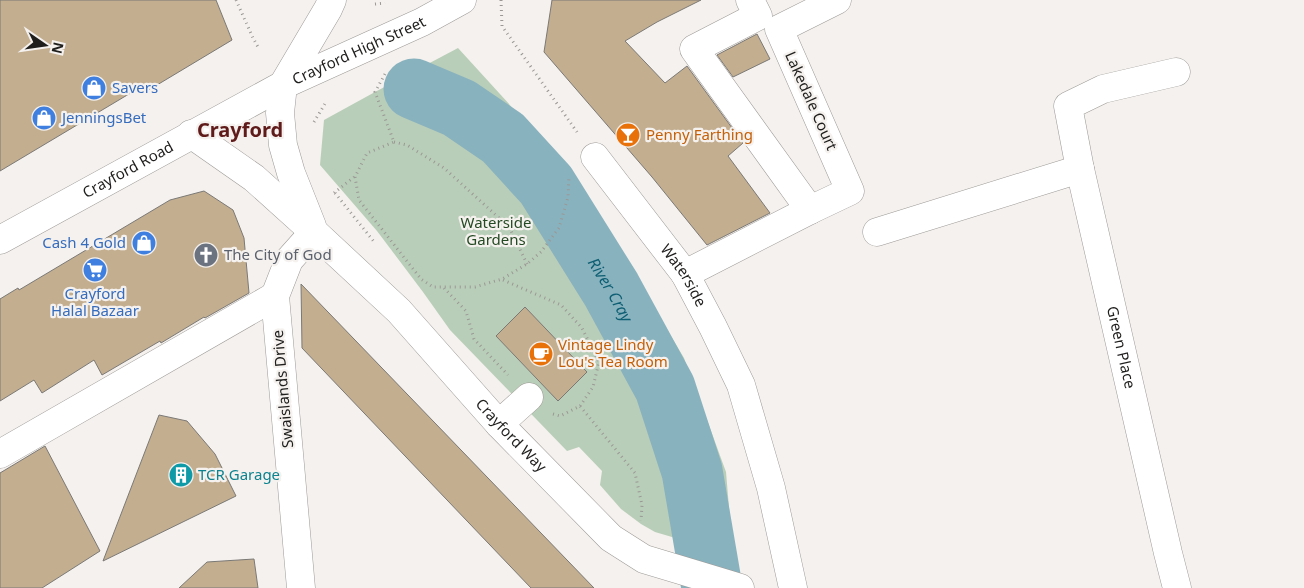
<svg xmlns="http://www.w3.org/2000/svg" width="1304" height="588" font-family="'Noto Sans',sans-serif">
<rect width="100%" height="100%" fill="#f4f1ee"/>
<path fill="#b9ceb8" d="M458,48L570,171L606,227L684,358L695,389L691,391L697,410L703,409L726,472L733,555L655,532L641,524L621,509L600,485L602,471L579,447L567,451L450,330L423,292L377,231L320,165L324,120L375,92Z"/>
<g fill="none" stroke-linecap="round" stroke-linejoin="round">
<path stroke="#89b2bf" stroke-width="61" id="s1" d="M414,89L459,108L503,138L546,185L611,289L665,388L692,471L712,588"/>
</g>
<path fill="#c3ae90" stroke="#7b7976" d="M0,0H216L232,40L147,91L144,85L0,171Z
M552,0H701L657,22L625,41L665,83L687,66L743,143L728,156L770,213L707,245L652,177L544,52Z
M757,34L770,59L733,77L717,55Z
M204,191L233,210L244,238L249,293L205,318L204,317L161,343L160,341L102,375L94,360L42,393L34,380L0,401V299L18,288L19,290L170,200Z
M301,284L594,588H531L302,348Z
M525,307L587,372L558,401L496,336Z
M159,415L187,421L215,454L236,496L103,561Z
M45,446L100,551L42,588H0V473Z
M254,559L258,588H179L207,562Z"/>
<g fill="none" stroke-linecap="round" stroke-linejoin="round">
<defs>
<g id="minor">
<path id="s2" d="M1176,72L1103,89L1068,106L1080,169L1168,553L1177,588"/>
<path id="s3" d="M595,157L685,274L713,327L741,385L771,488L793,588"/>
<path d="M810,210L850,191L779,29L837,0"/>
<path d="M877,232L1080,169"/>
<path d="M685,274L810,210L694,49L758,16L750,0"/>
<path d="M499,424L529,397"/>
<path d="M0,454L275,296"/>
<path d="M301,588L275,296L289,260L314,232"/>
</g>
<g id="major">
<path id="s4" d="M191,134L254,178L314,232L399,311L499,424L611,538L644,559L740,588"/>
<path d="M312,226L291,173L283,145L280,113L283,85L328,9L332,0"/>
<path id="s5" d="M0,240L283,85L422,22L462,0"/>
</g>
</defs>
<use href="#minor" stroke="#9d9a97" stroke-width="29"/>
<use href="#major" stroke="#9d9a97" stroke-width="29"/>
<path stroke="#9a9895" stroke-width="3" stroke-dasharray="1 4" stroke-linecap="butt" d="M236,0L253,38L258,47
M501,0L502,26L577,132
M375,4L385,3
M385,74L375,92L394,142L367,153L355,177L359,200L421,279L433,287H475L502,279L527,264L541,252L559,228L568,197L569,176
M314,122L326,102
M394,142L407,145L444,168L509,227L527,264
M334,193L354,177
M335,193L375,243
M503,280L561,305L582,328L599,362L593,387L580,406
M444,288L466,311L474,339L508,375
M553,414L560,416L580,406L635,473L642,505L641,521"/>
<use href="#minor" stroke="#fff" stroke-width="28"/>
<use href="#major" stroke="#fff" stroke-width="28"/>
</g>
<defs>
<symbol id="shop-disc" viewBox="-11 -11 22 22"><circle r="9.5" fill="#3f7fe0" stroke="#f4f1ee"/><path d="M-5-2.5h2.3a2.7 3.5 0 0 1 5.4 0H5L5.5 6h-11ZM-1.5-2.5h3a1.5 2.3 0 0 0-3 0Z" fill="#fff"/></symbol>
<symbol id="bar-disc" viewBox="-11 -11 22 22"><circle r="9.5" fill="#e8710a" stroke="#f4f1ee"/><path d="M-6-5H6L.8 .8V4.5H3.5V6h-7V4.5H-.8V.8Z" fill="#fff"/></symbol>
<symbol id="church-disc" viewBox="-11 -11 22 22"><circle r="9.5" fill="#6b7280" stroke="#f4f1ee"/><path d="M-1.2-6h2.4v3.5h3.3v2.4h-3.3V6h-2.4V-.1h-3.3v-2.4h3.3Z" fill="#fff"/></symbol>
<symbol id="supermarket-disc" viewBox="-11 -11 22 22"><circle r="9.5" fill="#3f7fe0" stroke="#f4f1ee"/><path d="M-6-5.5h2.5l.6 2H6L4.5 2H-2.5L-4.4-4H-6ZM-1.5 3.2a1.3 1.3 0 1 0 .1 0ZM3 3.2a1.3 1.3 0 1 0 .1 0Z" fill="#fff"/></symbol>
<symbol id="cafe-disc" viewBox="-11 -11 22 22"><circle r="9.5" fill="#e8710a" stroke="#f4f1ee"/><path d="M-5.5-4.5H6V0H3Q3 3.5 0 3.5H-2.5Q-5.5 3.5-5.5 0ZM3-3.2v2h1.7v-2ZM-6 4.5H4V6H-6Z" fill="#fff"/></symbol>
<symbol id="building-disc" viewBox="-11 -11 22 22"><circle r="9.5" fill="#0f9aa8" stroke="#f4f1ee"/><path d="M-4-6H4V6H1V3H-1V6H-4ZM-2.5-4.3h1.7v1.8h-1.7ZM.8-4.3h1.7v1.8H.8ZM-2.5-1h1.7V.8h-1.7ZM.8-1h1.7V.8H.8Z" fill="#fff"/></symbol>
</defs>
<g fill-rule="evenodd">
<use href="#shop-disc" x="80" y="74" width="28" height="28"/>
<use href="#shop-disc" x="30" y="104" width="28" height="28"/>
<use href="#bar-disc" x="614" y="121" width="28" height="28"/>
<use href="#shop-disc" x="130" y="229" width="28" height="28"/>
<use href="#church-disc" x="192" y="241" width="28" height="28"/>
<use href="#supermarket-disc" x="81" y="256" width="28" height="28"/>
<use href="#cafe-disc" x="527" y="340" width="28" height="28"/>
<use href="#building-disc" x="167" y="461" width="28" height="28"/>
</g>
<g text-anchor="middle" stroke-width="4.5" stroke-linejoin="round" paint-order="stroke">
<g font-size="15" fill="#1f1e1d" stroke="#f4f1ee">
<text dy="5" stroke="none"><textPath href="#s5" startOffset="406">Crayford High Street</textPath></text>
<text transform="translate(811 101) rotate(66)" y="5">Lakedale Court</text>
<text dy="5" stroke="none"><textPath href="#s5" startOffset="146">Crayford Road</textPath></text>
<text dy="5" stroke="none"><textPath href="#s3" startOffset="148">Waterside</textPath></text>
<text dy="5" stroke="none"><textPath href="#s2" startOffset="361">Green Place</textPath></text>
<text transform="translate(283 389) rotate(-95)" y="5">Swaislands Drive</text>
<text dy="5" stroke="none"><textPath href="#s4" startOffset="441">Crayford Way</textPath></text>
</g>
<g font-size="15" fill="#366cbe" stroke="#f4f1ee" text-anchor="start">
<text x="112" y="93">Savers</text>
<text x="62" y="123">JenningsBet</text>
<text x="126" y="248" text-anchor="end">Cash 4 Gold</text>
<text x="95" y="299" text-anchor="middle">Crayford<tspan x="95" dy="17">Halal Bazaar</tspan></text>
</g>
<g font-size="15" fill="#c56008" stroke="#f4f1ee" text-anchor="start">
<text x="646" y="140">Penny Farthing</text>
<text x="558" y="350">Vintage Lindy<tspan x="558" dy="17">Lou's Tea Room</tspan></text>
</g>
<g font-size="15" fill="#244a23" stroke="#f4f1ee">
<text x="496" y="228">Waterside<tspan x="496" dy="17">Gardens</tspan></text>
</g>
<g font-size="15" fill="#5b616d" stroke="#f4f1ee" text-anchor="start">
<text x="224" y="260">The City of God</text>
</g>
<g font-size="15" fill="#0d838f" stroke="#f4f1ee" text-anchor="start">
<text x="198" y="480">TCR Garage</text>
</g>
<g font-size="16" font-style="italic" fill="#0e5f73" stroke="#f4f1ee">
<text dy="6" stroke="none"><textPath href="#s1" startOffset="289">River Cray</textPath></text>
</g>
<g font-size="20" font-weight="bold" fill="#5f1a1a" stroke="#f4f1ee">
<text x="240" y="137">Crayford</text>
</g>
</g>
<g transform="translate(45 45) rotate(103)" stroke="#f4f1ee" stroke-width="4" paint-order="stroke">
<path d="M0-4L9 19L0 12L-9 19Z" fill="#1f1e1d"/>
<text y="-8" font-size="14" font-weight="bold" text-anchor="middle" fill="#1f1e1d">N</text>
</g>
</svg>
